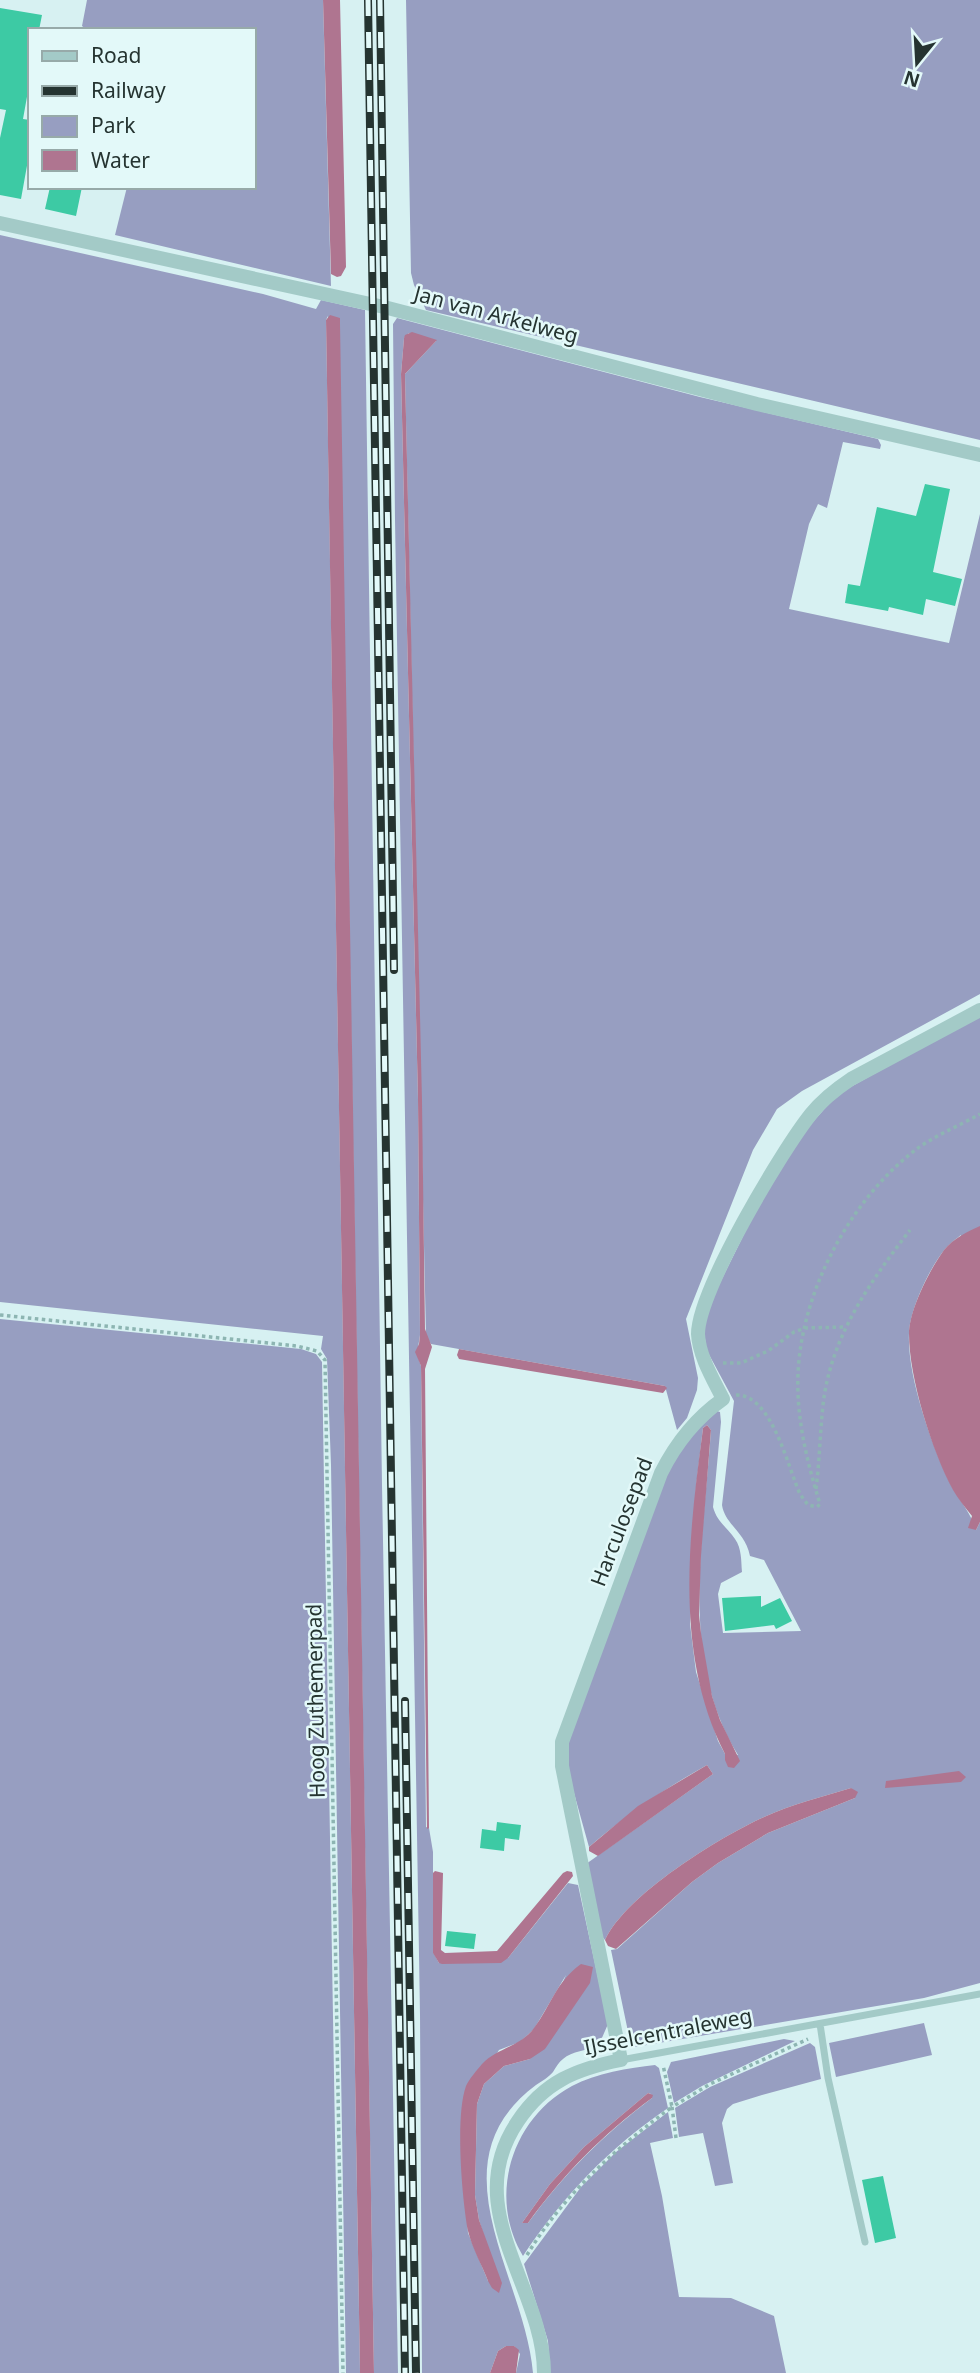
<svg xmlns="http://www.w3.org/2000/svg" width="980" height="2373" font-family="'Noto Sans',sans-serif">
<rect width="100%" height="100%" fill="#d7f1f2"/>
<path fill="#979ec1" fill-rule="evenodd" d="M87,0H323L331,286L115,235L127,187H254V30H87L82,26Z
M406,0H980V440L426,310L414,285L411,273Z
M0,235L263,294L316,309L321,300L365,310L382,1485L398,2373H374L344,615L328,316L326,320L360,2373H346L331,1465L327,1359L321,1349L323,1336L0,1302Z
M397,318L700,397L878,439L881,445L880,449L843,442L827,508L818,504L809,524L789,609L949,643L980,514V994L802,1091L777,1109L753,1150L686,1319L698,1378L697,1390L687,1418L677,1430L665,1386L431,1344L426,1336L405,374L436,341L409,333L404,338L401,374L418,1100L420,1335L417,1354L421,1366L426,1827L429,1828L433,1852V1952L439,1963L508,1958L568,1883L578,1885L608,2024L598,2047C587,2050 572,2051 563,2059C559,2062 556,2067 553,2072C549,2077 542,2081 536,2085C431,2163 525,2276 533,2373H516L520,2354L514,2346H506L498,2351L490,2373H422L420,2014L395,520L393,324ZM566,1975L530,2059L504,2066L484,2084L477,2104L475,2195L479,2220L487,2246L488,2281L468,2233L461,2138L462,2112L499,2050L520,2042L534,2029Z
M980,1015V1507L961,1235C956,1239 949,1244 945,1249C930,1267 910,1309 909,1333C907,1375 930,1440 948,1479C956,1497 970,1510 976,1530L980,1522V1983L924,1998L635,2047L631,2046L611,1950L617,1949L692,1882L718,1863L768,1833L855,1798L851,1788C822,1797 792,1804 764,1817C718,1838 627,1894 605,1940L599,1933L586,1864L713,1774L707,1765C664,1789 626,1815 589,1847L567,1768V1744L654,1501L684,1442L717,1411L720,1412L721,1422L713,1507C717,1522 727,1527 735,1539C742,1549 741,1561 742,1572L721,1583L718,1594L723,1633L801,1631L764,1560L750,1556C745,1531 725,1525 722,1505L734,1401L706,1349L704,1327L712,1299L754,1214L801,1135L838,1094ZM707,1425L711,1430C704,1537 678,1658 738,1755L725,1754L718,1741L696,1672L690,1624L696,1487L702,1436L703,1428Z
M0,1319L301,1349L316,1354L322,1362L339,2373H0Z
M924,2023L932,2055L836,2077L829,2043Z
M784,2039L795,2041L702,2086L674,2103L667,2072L671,2062Z
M810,2043L815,2047L821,2079L762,2095L733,2104L727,2109L722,2123L733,2183L715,2186L703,2133L679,2137L675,2108L710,2087Z
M655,2065L659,2068L668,2108C610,2147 562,2197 523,2256C487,2196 512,2118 572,2086C596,2073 629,2068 655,2065ZM648,2093L651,2094L652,2098C604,2134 563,2175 528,2223H522L550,2184L584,2147Z
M668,2112L673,2138L650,2143L662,2196L679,2297L731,2298L774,2316L786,2373H550L548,2341L524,2264L581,2187L616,2152Z"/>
<path fill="#af7590" d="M323,0H340L346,267L341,276L337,277L331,274Z
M330,315L340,318V324L374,2373H360L328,447L326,320Z
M412,332L437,340L405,374L422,1101L425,1329L432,1347L425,1369L429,1828L427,1829L421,1366L415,1352L419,1344L420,1335L418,1100L401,374L404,338L405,335Z
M980,1226V1522L976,1530L968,1528L972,1516C965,1507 958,1499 953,1490C932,1451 909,1378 909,1334C909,1310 930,1269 944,1250C954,1238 967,1232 980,1226Z
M459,1349L665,1386L667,1388L663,1393L459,1359L457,1355Z
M707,1425L711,1430L701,1556L699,1615L701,1633L712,1696L720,1720L740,1761L734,1768L728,1767L725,1760V1754C675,1657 688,1541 702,1436L703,1428Z
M707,1765L713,1774L598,1856L589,1851V1847L638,1806Z
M959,1771L966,1777L961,1782L885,1788L886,1781Z
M851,1788L858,1792L855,1798L768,1833L718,1863L692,1882L616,1949L608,1946L605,1940C627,1894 718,1838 764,1817C792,1804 822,1797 851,1788Z
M435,1871L443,1873L441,1950L445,1953L497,1951L563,1873L567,1871L572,1872L573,1876L508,1958L501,1963L442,1964L439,1963L433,1953V1873Z
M581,1964L593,1967L590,1983L545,2049L530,2059L504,2066L484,2084L477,2104L475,2195L479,2220L502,2283L499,2293L492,2288L488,2281C482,2265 472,2248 468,2231C462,2199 455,2116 466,2086C469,2079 477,2070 482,2064C497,2048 520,2047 534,2028C552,2004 555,1983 581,1964Z
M648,2093L653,2095L652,2098C603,2134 563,2175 528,2223H522L550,2184L584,2147Z
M506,2346H514L519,2350L516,2373H490L498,2351Z"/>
<path fill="#3dcaa4" d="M0,8L42,15L39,30H30V80L23,119L30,120V149L21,199L0,195V138L6,110L0,109Z
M50,187H82L76,216L45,209Z
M925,484L950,489L933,572L962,579L955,606L926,599L923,615L889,607L888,611L845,603L848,584L860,586L877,507L916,516Z
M761,1596V1607L780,1598L792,1621L776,1629L774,1625L725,1631L722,1598Z
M497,1822L521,1825L519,1840L505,1838L504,1851L480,1848L482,1829L496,1831Z
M447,1931L476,1934L474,1949L445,1946Z
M883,2176L896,2238L875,2243L862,2180Z"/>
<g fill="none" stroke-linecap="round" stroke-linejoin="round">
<path stroke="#8db5b2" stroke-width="3.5" stroke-dasharray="3.5 3.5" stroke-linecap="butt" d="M0,1315L297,1346L317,1351L325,1360L343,2373
M723,1363H741L768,1351L794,1332L805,1328L846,1327
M736,1395C772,1394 788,1468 800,1494L808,1505L817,1507L820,1504C807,1462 796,1417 798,1373C802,1290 850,1201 914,1151C933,1136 959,1126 980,1114
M816,1489C820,1458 820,1427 824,1397C834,1332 871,1281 910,1230
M676,2138L672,2107L710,2084L808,2039
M527,2255C563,2195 616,2148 672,2107L663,2065"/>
<path stroke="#a3cac7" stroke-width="7" d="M820,2024L828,2078L865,2242
M621,2060L980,1994"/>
<path stroke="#a3cac7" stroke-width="14" d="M0,223L384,307L757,404L980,455
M544,2373C544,2287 458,2209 518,2121C544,2082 576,2069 621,2060L562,1766V1742L661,1473C676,1443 696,1418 723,1399C713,1379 699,1356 698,1334C698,1291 782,1150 811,1114C822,1100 836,1089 851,1079L980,1010"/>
<defs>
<path id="rail" d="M368,0L405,2373
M380,0L394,970
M405,1701L416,2373"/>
</defs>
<use href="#rail" stroke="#253431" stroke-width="8"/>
<use href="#rail" stroke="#e3f9f9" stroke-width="5" stroke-dasharray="16" stroke-linecap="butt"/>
</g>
<g text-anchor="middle" stroke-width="5" stroke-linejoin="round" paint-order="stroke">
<g font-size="21" fill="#253431" stroke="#e3f9f9">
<text transform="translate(496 315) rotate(15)" y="7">Jan van Arkelweg</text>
<text transform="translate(622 1522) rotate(-69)" y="7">Harculosepad</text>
<text transform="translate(316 1701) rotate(-91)" y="7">Hoog Zuthemerpad</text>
<text transform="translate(668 2032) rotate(-11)" y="7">IJsselcentraleweg</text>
</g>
</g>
<rect x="28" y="28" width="228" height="161" fill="#e3f9f9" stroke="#97aaa9" stroke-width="2"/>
<rect x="42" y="51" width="35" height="10" fill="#a3cac7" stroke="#97aaa9" stroke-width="2"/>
<text x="91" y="63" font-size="21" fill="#253431">Road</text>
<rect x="42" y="86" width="35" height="10" fill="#253431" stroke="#97aaa9" stroke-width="2"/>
<text x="91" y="98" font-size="21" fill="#253431">Railway</text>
<rect x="42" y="116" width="35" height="21" fill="#979ec1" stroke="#97aaa9" stroke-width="2"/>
<text x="91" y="133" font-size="21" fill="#253431">Park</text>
<rect x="42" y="150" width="35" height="21" fill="#af7590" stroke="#97aaa9" stroke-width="2"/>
<text x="91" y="168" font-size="21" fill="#253431">Water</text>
<g transform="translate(917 63) rotate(198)" stroke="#e3f9f9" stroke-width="5" paint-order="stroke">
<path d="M0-5L12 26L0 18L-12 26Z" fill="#253431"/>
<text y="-10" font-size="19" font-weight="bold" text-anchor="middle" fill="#253431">N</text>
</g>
</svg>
